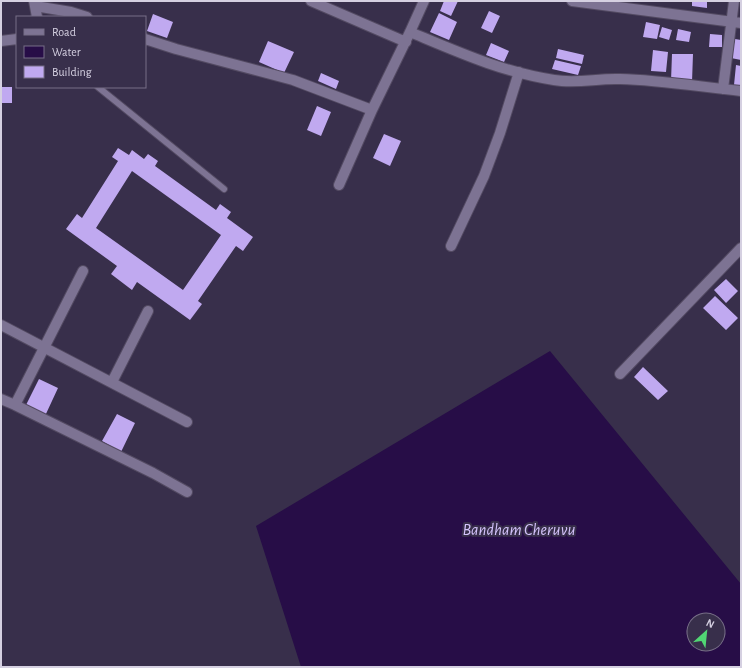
<svg xmlns="http://www.w3.org/2000/svg" width="742" height="668" font-family="'Alegreya Sans',sans-serif">
<rect width="100%" height="100%" fill="#382f4b"/>
<path fill="#270d47" fill-rule="evenodd" d="M550,351L741,584V667H301L256,526ZM694,620H718V644H694Z"/>
<path fill="#c0a9f0" fill-rule="evenodd" d="M444,1H458L451,16L440,11Z
M692,1H707V8L692,6Z
M489,11L500,16L492,33L481,28Z
M439,13L457,22L449,40L430,32Z
M153,14L173,22L167,38L147,31Z
M646,22L660,25L657,39L643,37Z
M662,27L672,30L669,40L659,37Z
M678,29L691,32L689,42L676,40Z
M710,34L722,35V47H709Z
M735,39L741,40V60L731,58Z
M268,41L294,52L284,73L259,62Z
M491,43L509,51L504,62L486,55Z
M558,49L584,55L582,64L556,58Z
M653,50L668,52L666,72L651,71Z
M672,54H693L692,82L671,81Z
M555,60L581,66L578,75L552,69Z
M736,65L741,66V86L734,85Z
M321,73L339,81L336,89L318,81Z
M1,87H12V103H1Z
M317,106L331,112L321,136L307,130Z
M384,134L401,141L390,166L373,158Z
M118,148L129,155L132,150L144,159L148,154L158,161L155,166L216,210L220,204L231,212L227,218L253,237L243,251L236,246L198,301L202,304L190,320L137,282L132,290L111,274L117,266L66,229L77,214L82,218L118,161L112,157ZM132,171L221,235L183,290L96,228Z
M726,279L738,291L726,303L714,290Z
M715,296L738,318L726,330L703,308Z
M643,367L668,391L658,400L634,377Z
M39,379L58,388L45,416L25,407Z
M117,414L135,423L121,452L102,441Z"/>
<g fill="none" stroke-linecap="round" stroke-linejoin="round">
<defs>
<path id="service" d="M98,87L224,189"/>
<path id="minor" d="M34,1L37,17
M311,1L406,42
M572,1L741,23
M35,6L71,12L87,17
M410,32C458,52 502,72 554,80C577,84 597,78 620,79C661,80 701,87 741,91
M145,39L176,49L293,80L372,110
M1,41L17,39
M723,89L734,1
M339,185L372,110L410,32L424,1
M451,246L484,176L500,133L519,72
M1,325L187,422
M620,374L741,248
M112,382L148,311
M1,399L15,405L83,271
M15,405L153,473L187,492"/>
</defs>
<use href="#service" stroke="#534a62" stroke-width="8"/>
<use href="#minor" stroke="#534a62" stroke-width="12"/>
<use href="#service" stroke="#7d7393" stroke-width="6"/>
<use href="#minor" stroke="#7d7393" stroke-width="10"/>
</g>
<g text-anchor="middle" stroke-width="4" stroke-linejoin="round" paint-order="stroke">
<g font-size="17" font-style="italic" fill="#d3c2fa" stroke="#382f4b">
<text x="519" y="535">Bandham Cheruvu</text>
</g>
</g>
<rect width="742" height="668" fill="none" stroke="#d5d0e1" stroke-width="4"/>
<rect x="16" y="16" width="130" height="72" fill="#382f4b" stroke="#776f87"/>
<rect x="24" y="29" width="20" height="6" fill="#7d7393" stroke="#776f87"/>
<text x="52" y="36" font-size="12" fill="#d5d0e1">Road</text>
<rect x="24" y="46" width="20" height="12" fill="#270d47" stroke="#776f87"/>
<text x="52" y="56" font-size="12" fill="#d5d0e1">Water</text>
<rect x="24" y="66" width="20" height="12" fill="#c0a9f0" stroke="#776f87"/>
<text x="52" y="76" font-size="12" fill="#d5d0e1">Building</text>
<g transform="translate(706 632) rotate(27)"><circle r="19" fill="#382f4b" stroke="#776f87"/>
<path d="M0-3L7 15L0 10L-7 15Z" fill="#51d674"/>
<text y="-6" font-size="11" font-weight="bold" text-anchor="middle" fill="#d5d0e1">N</text>
</g>
</svg>
